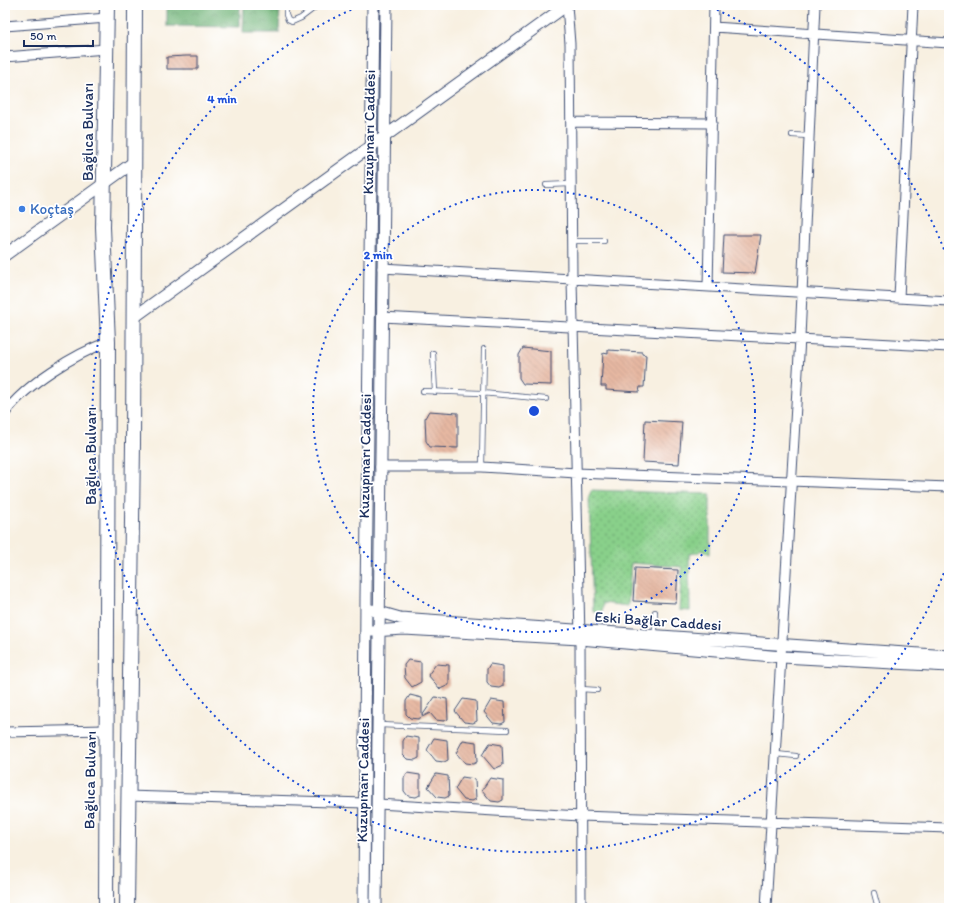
<svg xmlns="http://www.w3.org/2000/svg" width="954" height="913" font-family="Itim,sans-serif">
<defs>
<pattern id="grass-dots" width="8" height="8" patternUnits="userSpaceOnUse"><rect width="8" height="8" fill="#89d08a"/><path d="M2 2h.1M6 6h.1" fill="none" stroke="#6fa974" stroke-width="1.8" stroke-linecap="round"/></pattern>
<pattern id="forest-crowns" width="20" height="18" patternUnits="userSpaceOnUse"><rect width="20" height="18" fill="#6eb276"/><path d="M2 6a3 3 0 1 1 6 0M12 15a3 3 0 1 1 6 0" fill="none" stroke="#5a9164"/></pattern>
<pattern id="building-back-hatch" width="6" height="6" patternUnits="userSpaceOnUse"><rect width="6" height="6" fill="#e6b8a2"/><path d="M-1 5l2 2M0 0l6 6M5-1l2 2" fill="none" stroke="#c59e8e"/></pattern>
</defs>
<rect width="100%" height="100%" fill="#fff"/>
<filter id="ink" filterUnits="userSpaceOnUse"><feTurbulence type="fractalNoise" baseFrequency=".025" numOctaves="2"/><feDisplacementMap in="SourceGraphic" scale="8" xChannelSelector="R" yChannelSelector="G"/><feConvolveMatrix kernelMatrix="1 2 1 2 8 2 1 2 1" color-interpolation-filters="sRGB"/></filter>
<filter id="wash" filterUnits="userSpaceOnUse"><feTurbulence type="fractalNoise" baseFrequency=".012" numOctaves="4" result="noise"/><feDisplacementMap in="SourceGraphic" scale="16" xChannelSelector="R" yChannelSelector="G"/><feGaussianBlur stdDeviation="0.9" result="paint"/><feColorMatrix in="noise" values="0 0 0 0 0 0 0 0 0 0 0 0 0 0 0 0 0 1.4 0 .05"/><feComposite in="paint" operator="in"/></filter>
<g filter="url(#wash)">
<rect width="100%" height="100%" fill="#f8f0e1"/>
<path fill="url(#grass-dots)" stroke="#528074" d="M591,490L710,494V554L701,550L698,553L689,554L690,611L679,610L682,567L631,563L628,606L603,603L602,613L593,612L589,496Z"/>
<path fill="url(#forest-crowns)" stroke="#44706a" d="M167,5H240V27L167,26Z
M244,5H280L279,33H243Z"/>
<g id="blocks">
<path fill="url(#building-back-hatch)" d="M186,56H198V69H167V57Z
M724,235H761L755,273L722,272Z
M523,348L551,351V385L523,384L519,378V355Z
M608,350L642,352V354L646,355L644,387H640L639,392L606,390V386H601L603,353L608,354Z
M429,411L458,413V448L430,447L426,441L425,418Z
M645,420L682,422L679,464L643,462Z
M635,568L678,570L676,603L633,601Z
M408,660L421,662V682L412,687L405,678L404,665Z
M436,664L449,665V685L440,689L428,675Z
M490,664L503,666V686L499,688L491,687L487,682V669Z
M410,695L422,698V716L435,697L447,699L448,719L444,721L436,720L430,713L418,719L410,718L406,714V701Z
M463,699L476,701L477,721L473,723L464,722L455,711Z
M491,700L504,702L505,722L501,724L493,723L484,712Z
M406,736L419,738V758L415,760L407,759L403,755V741Z
M434,738L447,740L448,760L444,762L436,761L427,750Z
M463,740L476,742L477,762L473,764L465,763L456,753Z
M490,743L502,745L503,765L494,769L482,755Z
M407,773L420,775V795L416,797L408,796L404,791V778Z
M436,774L448,776L449,796L445,798L437,797L428,787Z
M462,777L475,779L476,799L472,801L464,800L455,789Z
M490,778L503,780V800L499,802L491,801L482,790Z"/>
</g>
</g>
<g filter="url(#ink)">
<use href="#blocks" fill-opacity="0" stroke="#3c4c72" stroke-width="1"/>
<g fill="none" stroke-linecap="round" stroke-linejoin="round">
<defs>
<path id="service" d="M286,5V15L288,20L292,22L301,18L318,5
M792,135L809,136
M546,185L571,184
M571,241H604
M433,353L435,392
M423,391L482,393L546,399
M482,467L484,349
M655,635V612
M580,689L597,690
M379,725L507,730
M776,754L796,756
M874,893L878,908"/>
<path id="minor" d="M567,5L570,44L572,279L580,639L581,908
M5,26L107,18
M714,27L949,43
M5,57L106,49
M571,122L712,123
M382,268L949,301
M708,287L714,5
M899,298L913,5
M382,317L949,347
M5,413C26,384 75,354 108,342
M380,467H482L576,473L949,487
M5,732L107,730
M127,796L365,803
M378,804L580,816L949,828
M766,908L800,338L815,5"/>
<path id="tertiary" d="M5,255L134,162
M133,318L567,5
M372,610L400,618L949,656
M372,631L404,629L580,639L782,657L949,666
M364,908L366,599L373,5
M376,908L386,5"/>
<path id="primary" d="M106,908L108,342L103,227L107,5
M127,908L133,444L135,5"/>
</defs>
<use href="#service" stroke="#3c4c72" stroke-width="6"/>
<use href="#minor" stroke="#3c4c72" stroke-width="11"/>
<use href="#tertiary" stroke="#3c4c72" stroke-width="13"/>
<use href="#primary" stroke="#3c4c72" stroke-width="16"/>
<use href="#service" stroke="#fff" stroke-width="4.5"/>
<use href="#minor" stroke="#fff" stroke-width="9"/>
<use href="#tertiary" stroke="#fff" stroke-width="11"/>
<use href="#primary" stroke="#fff" stroke-width="14"/>
</g>
</g>
<g fill="none" stroke="#1d4ed8" stroke-width="2" stroke-dasharray="2 4">
<circle cx="534" cy="411" r="221"/>
<path d="M948 562A441 441 0 1 1 362 5M706 5A441 441 0 0 1 948 260"/>
</g>
<circle fill="#3f7fe0" stroke="#fff" stroke-width="1.5" cx="22" cy="209" r="4"/>
<g text-anchor="middle" stroke-width="3.5" stroke-linejoin="round" paint-order="stroke">
<g font-size="15" fill="#1b2f5e" stroke="#fff">
<text transform="translate(88 132) rotate(-90)" y="5">Bağlıca Bulvarı</text>
<text transform="translate(369 132) rotate(-89)" y="5">Kuzupınarı Caddesi</text>
<text transform="translate(91 456) rotate(-90)" y="5">Bağlıca Bulvarı</text>
<text transform="translate(365 456) rotate(-89)" y="5">Kuzupınarı Caddesi</text>
<text transform="translate(658 621) rotate(4)" y="5">Eski Bağlar Caddesi</text>
<text transform="translate(90 780) rotate(-89)" y="5">Bağlıca Bulvarı</text>
<text transform="translate(363 780) rotate(-89)" y="5">Kuzupınarı Caddesi</text>
</g>
<g font-size="15" fill="#366cbe" stroke="#fff" text-anchor="start">
<text x="30" y="214">Koçtaş</text>
</g>
</g>
<circle cx="534" cy="411" r="6" fill="#1d4ed8" stroke="#fff" stroke-width="2"/>
<g font-size="12" text-anchor="middle" font-weight="bold" fill="#1d4ed8" stroke="#fff" stroke-width="3.5" stroke-linejoin="round" paint-order="stroke">
<text x="222" y="103">4 min</text>
<text x="378" y="259">2 min</text>
</g>
<rect width="954" height="913" fill="none" stroke="#fff" stroke-width="20"/>
<path d="M24 40v6h69v-6" fill="none" stroke="#1b2f5e" stroke-width="2"/>
<text x="30" y="40" font-size="12" fill="#1b2f5e" stroke="#ffffff" stroke-width="3" paint-order="stroke">50 m</text>
</svg>
